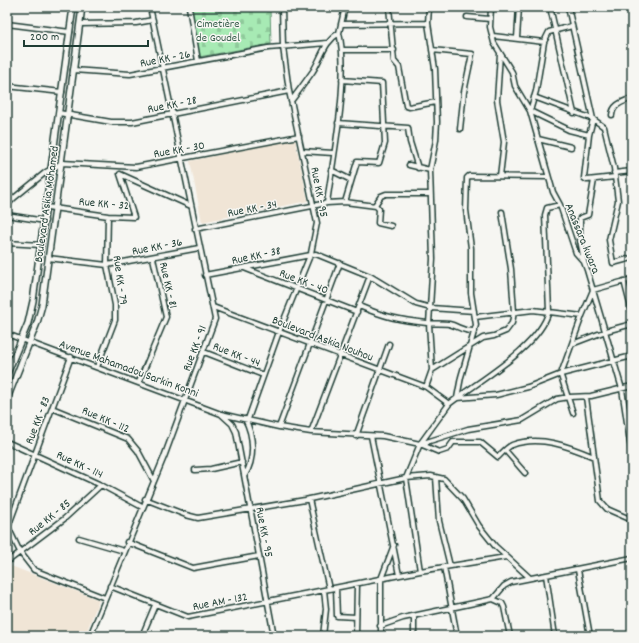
<svg xmlns="http://www.w3.org/2000/svg" width="639" height="643" font-family="Dekko,sans-serif">
<defs>
<pattern id="cemetery-stones" width="16" height="16" patternUnits="userSpaceOnUse"><rect width="16" height="16" fill="#a7eab4"/><path d="M2 7V4a2 2 0 0 1 4 0v3zM10 15v-3a2 2 0 0 1 4 0v3z" fill="#8fca9b"/></pattern>
</defs>
<rect width="100%" height="100%" fill="#f6f6f2"/>
<filter id="ink" filterUnits="userSpaceOnUse"><feTurbulence type="fractalNoise" baseFrequency=".025" numOctaves="2"/><feDisplacementMap in="SourceGraphic" scale="8" xChannelSelector="R" yChannelSelector="G"/><feConvolveMatrix kernelMatrix="1 2 1 2 8 2 1 2 1" color-interpolation-filters="sRGB"/></filter>
<g filter="url(#ink)">
<path fill="#f0e5d6" d="M295,139L308,201L202,222L190,161Z
M11,566L99,600L85,636H7V569Z"/>
<path fill="url(#cemetery-stones)" stroke="#639474" d="M191,7H270L271,44L199,57Z"/>
<g fill="none" stroke-linecap="round" stroke-linejoin="round">
<defs>
<path id="minor" d="M189,7L198,61
M389,7L394,61L399,67L406,106L409,107L436,102
M491,7L490,27L494,43L512,72L515,86L530,111L553,192L560,205L576,253L584,262L587,270L622,389L632,456
M550,7L574,113
M568,7L593,119L589,135L584,178L587,180L615,177
M551,8L558,7
M467,17L490,19
M7,24L70,32
M80,24L136,23L153,20
M341,24L428,23
M572,26L549,32L544,42L536,91L530,111L569,130L589,135
M493,36L544,42
M517,38L519,7
M343,50H394
M432,50L472,54L464,92L460,129
M500,54L497,100L504,142L500,176
M73,70L130,74L268,48L327,43
M342,80L382,83L385,143L379,163L357,162L345,202
M7,86L62,92
M534,97L593,119L604,127L614,168L618,201L609,240L613,263L632,258
M291,101C299,91 306,81 313,71C322,57 324,42 339,33L345,7
M59,113L111,122H132L289,91
M612,115C613,104 623,102 632,98
M338,123L408,128L410,142L418,168
M538,139L571,147
M302,151L333,153
M409,165L430,170
M331,170L351,180
M614,173L632,171
M548,177L469,176L467,178L466,210L471,248V293L476,325L461,377L457,398L496,395L528,387L561,374L632,356
M7,194L14,198
M327,203C333,157 350,77 339,33
M7,205L14,198L46,172L62,163L136,167L299,136
M375,205L381,196L386,194H430
M47,207L108,216L134,217L120,174L191,206
M7,215L45,221
M195,229L327,203L345,202L376,206L379,209L378,223L391,226
M7,243L41,245
M48,258L107,265L199,248
M584,261L580,240V218L588,215L594,180
M244,268L357,312
M205,275L316,254L370,276L416,304L431,308L474,311
M624,281L632,312
M593,290L632,279
M359,306C385,317 399,320 427,323C434,324 442,323 449,324C459,326 462,332 475,331
M213,307L426,387L449,404L420,444L383,436L311,432L279,427L221,414
M475,317L533,310L582,316
M7,334L221,414L232,424L236,432L274,636
M572,344L606,331L632,324
M204,352L263,375
M71,357L8,527L20,552L34,570L105,598
M97,367L115,320V305L107,265L108,216
M432,370L483,338L494,336L506,331L512,323L514,312L511,269L502,212
M139,382L166,317L153,258
M426,387L432,370L429,324L433,259L430,170L436,140L437,122L435,69L428,23L429,7
M586,397L600,501L607,509L632,520
M449,404C478,381 539,348 549,311L545,215L547,208L560,205
M52,408L128,439L138,451L154,481
M573,413L561,376L562,371L582,316L593,290
M248,419L279,332L311,253L317,223L289,91L283,47L282,7
M279,427L340,263
M311,432L370,276
M356,436L389,344
M371,436L399,575
M7,442L101,485L142,507
M420,444L468,429L522,420L557,399L569,397L591,396L632,386
M420,444L439,452L448,449L453,442H480L498,457C502,453 507,447 512,445C540,435 568,446 594,457
M505,450L525,473
M195,470L211,469L242,462
M245,475C255,459 254,436 245,419
M436,477L439,521L450,566
M145,499L186,515L198,518L305,500L406,478L420,444
M309,499L329,589
M79,538L124,551
M127,542L193,568L259,556
M7,562L64,519L101,485
M444,567L457,636
M578,570L590,636
M420,571L406,478L431,476L444,479L463,499L479,526L495,546L530,578
M546,575L555,636
M110,586L188,617L420,571L506,557
M336,588L337,616L356,617
M493,599L504,586L511,582L632,558
M414,617V636
M380,626L403,618L493,599L502,603L504,607L510,636
M90,636L164,457L215,319L150,7
M142,636L155,605
M323,636L326,609L324,590
M356,636L357,584
M381,636V579L394,545"/>
<path id="major" d="M7,374L28,323L33,301L73,7
M7,399L37,323L42,305L82,7"/>
</defs>
<use href="#minor" stroke="#1f3d34" stroke-width="7"/>
<use href="#major" stroke="#1f3d34" stroke-width="8"/>
<use href="#minor" stroke="#f6f6f2" stroke-width="4"/>
<use href="#major" stroke="#f6f6f2" stroke-width="5"/>
</g>
</g>
<g text-anchor="middle" stroke-width="3" stroke-linejoin="round" paint-order="stroke">
<g font-size="12" fill="#3a604e" stroke="#f6f6f2">
<text x="218" y="27">Cimetière<tspan x="218" dy="14">de Goudel</tspan></text>
</g>
<g font-size="12" fill="#1f3d34" stroke="#f6f6f2">
<text transform="translate(165 58) rotate(-11)" y="4">Rue KK - 26</text>
<text transform="translate(172 104) rotate(-11)" y="4">Rue KK - 28</text>
<text transform="translate(179 149) rotate(-10)" y="4">Rue KK - 30</text>
<text transform="translate(320 192) rotate(79)" y="4">Rue KK - 95</text>
<text transform="translate(104 203) rotate(5)" y="4">Rue KK - 32</text>
<text transform="translate(46 204) rotate(-82)" y="4">Boulevard Askia Mohamed</text>
<text transform="translate(252 208) rotate(-11)" y="4">Rue KK - 34</text>
<text transform="translate(583 238) rotate(68)" y="4">Anassara kwara</text>
<text transform="translate(157 246) rotate(-11)" y="4">Rue KK - 36</text>
<text transform="translate(256 255) rotate(-12)" y="4">Rue KK - 38</text>
<text transform="translate(121 280) rotate(82)" y="4">Rue KK - 79</text>
<text transform="translate(304 281) rotate(21)" y="4">Rue KK - 40</text>
<text transform="translate(169 285) rotate(77)" y="4">Rue KK - 81</text>
<text transform="translate(323 338) rotate(21)" y="4">Boulevard Askia Nouhou</text>
<text transform="translate(194 348) rotate(-69)" y="4">Rue KK - 91</text>
<text transform="translate(237 354) rotate(21)" y="4">Rue KK - 44</text>
<text transform="translate(129 368) rotate(20)" y="4">Avenue Mahamadou Sarkin Konni</text>
<text transform="translate(106 419) rotate(23)" y="4">Rue KK - 112</text>
<text transform="translate(37 420) rotate(-69)" y="4">Rue KK - 83</text>
<text transform="translate(80 464) rotate(25)" y="4">Rue KK - 114</text>
<text transform="translate(49 517) rotate(-39)" y="4">Rue KK - 85</text>
<text transform="translate(265 532) rotate(79)" y="4">Rue KK - 95</text>
<text transform="translate(220 601) rotate(-11)" y="4">Rue AM - 132</text>
</g>
</g>
<rect width="639" height="643" fill="none" stroke="#f6f6f2" stroke-width="24"/>
<rect x="12" y="12" width="615" height="619" fill="none" stroke="#1f3d34" stroke-width="1.5" filter="url(#ink)"/>
<path d="M24 40v6h124v-6" fill="none" stroke="#1f3d34" stroke-width="2"/>
<text x="30" y="40" font-size="12" fill="#1f3d34" stroke="#f6f6f2" stroke-width="3" paint-order="stroke">200 m</text>
</svg>
